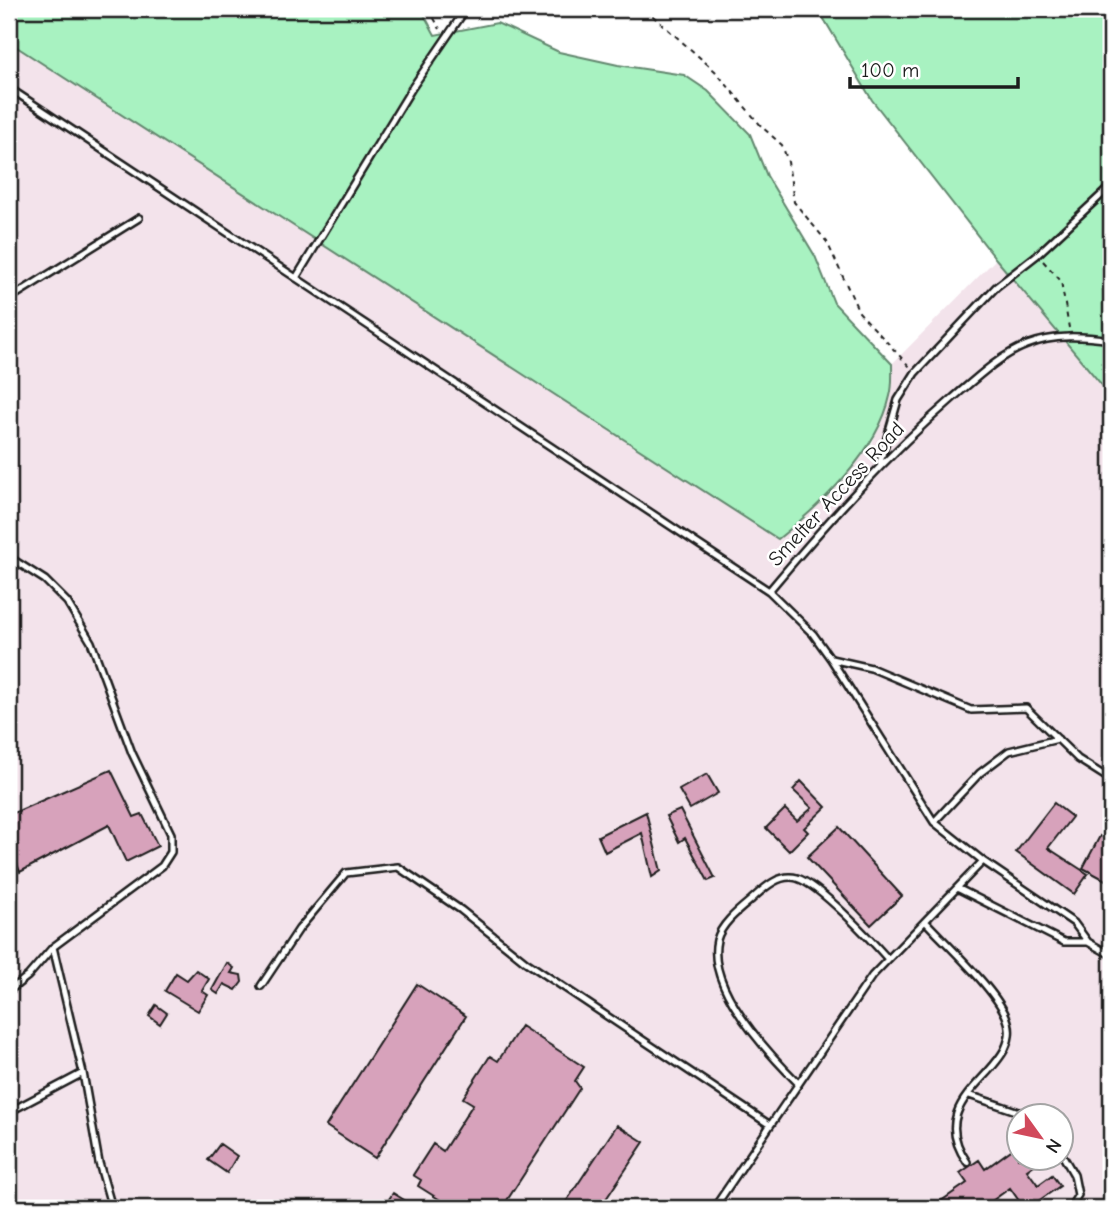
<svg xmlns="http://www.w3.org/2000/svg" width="1120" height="1217" font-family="'Comic Neue',sans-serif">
<rect width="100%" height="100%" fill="#fff"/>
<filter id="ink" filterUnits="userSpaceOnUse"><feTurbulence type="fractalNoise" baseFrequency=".0143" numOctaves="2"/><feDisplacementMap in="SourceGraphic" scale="14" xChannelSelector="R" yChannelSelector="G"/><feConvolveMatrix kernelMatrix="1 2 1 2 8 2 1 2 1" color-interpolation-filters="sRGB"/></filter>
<g filter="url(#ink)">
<path fill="#f3e3eb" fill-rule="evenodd" d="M9,42L778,539L804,519L872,444L891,396L892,364L996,259L1111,396V1208H9ZM1018,1116H1060V1158H1018Z"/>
<path fill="#a8f2c1" stroke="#62876e" stroke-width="2" d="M9,9H421L435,35L497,23L559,52L618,65L684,75L708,91L750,134L767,176L815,256L834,303L892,364C892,374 893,386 890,396C878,451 821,505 778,539L9,42Z
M818,9H1111V396L996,259L872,100Z"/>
<path fill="#d7a2bb" stroke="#1c1c1c" stroke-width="2" d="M111,770L134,817L142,814L158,846L126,862L109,825L20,872L9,841V815Z
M707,774L718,793L690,809L679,790Z
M801,781L826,807L804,828L808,832L789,851L766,828L785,809L797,821L812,808L793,790Z
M1054,803L1072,817L1048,848L1088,874L1074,894L1016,852Z
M680,810L715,878L708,881L685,838L679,842L666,816Z
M646,812L661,871L652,877L642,833L605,852L598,836Z
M839,827L902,896L871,925L807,857Z
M1100,836L1111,843V883L1083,868Z
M227,963L234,968L231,973L241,975L242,982L236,990L224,984L218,994L212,990Z
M196,970L209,979L202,991L208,995L198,1011L165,991L176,973L187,980Z
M417,984L466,1016L375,1158L326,1126Z
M156,1005L167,1013L160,1024L149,1016Z
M521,1026L584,1067L575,1081L580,1088L502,1208H453L418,1186L421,1180L413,1175L433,1144L443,1151L473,1104L463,1098L490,1056L498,1061Z
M617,1125L644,1142L600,1208H562Z
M220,1144L237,1156L227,1173L208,1160Z
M1018,1145V1158H1044L1027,1170L1038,1185L1052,1175L1060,1186L1028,1208H1024L1010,1188L992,1201L997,1208H931L967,1183L960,1173L979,1160L985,1169Z
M393,1193L417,1208H383Z"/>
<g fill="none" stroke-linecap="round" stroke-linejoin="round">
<defs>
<path id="lane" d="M9,88L769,591L813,634L831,659L934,822L983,861L1074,923L1088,942L1111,955
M296,278L412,88L466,9
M9,299L139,218
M880,462L898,400L915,373L996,287L1037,255L1111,186
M9,557L45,580L67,602L91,642L132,753L171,834V852L162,866L53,947
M769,591C827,522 885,457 953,398C975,379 1000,355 1027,345C1055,334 1082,336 1111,340
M831,659L871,668L971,710L1026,708L1078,759L1111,780
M934,822L980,773L1009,751L1058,739
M959,889L1064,942H1088
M925,921C947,945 994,988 1006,1016C1030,1071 918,1092 967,1162
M261,986L299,929L346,873L398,867L461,910L526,962L770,1125
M9,991L28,976L53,947L83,1073L9,1112
M83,1073L99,1163L112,1208
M798,1083C767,1052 706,987 717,940C721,924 739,910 751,900C763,889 779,873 797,878C820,885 871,940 888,959
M969,1095L1031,1116
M1060,1151L1074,1175L1078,1195L1070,1208
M714,1208L872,976L983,861"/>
</defs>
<use href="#lane" stroke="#1c1c1c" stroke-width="10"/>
<path stroke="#1c1c1c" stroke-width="2" stroke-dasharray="5 5" stroke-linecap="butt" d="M429,9L440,29
M645,9L715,71L762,127L782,145L788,162L794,202L827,242L859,312L910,367
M1043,261L1061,281L1069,328"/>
<use href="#lane" stroke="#fff" stroke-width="5"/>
</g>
</g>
<g text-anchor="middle" stroke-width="5" stroke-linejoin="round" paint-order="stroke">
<g font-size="21" fill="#1c1c1c" stroke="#fff">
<text transform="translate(836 494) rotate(-47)" y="7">Smelter Access Road</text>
</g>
</g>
<rect width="1120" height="1217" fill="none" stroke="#fff" stroke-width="35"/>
<rect x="18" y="18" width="1085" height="1182" fill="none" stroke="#1c1c1c" stroke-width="2.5" filter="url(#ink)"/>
<g transform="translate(1040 1137) rotate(123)"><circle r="33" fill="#ffffff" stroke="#a4a4a4" stroke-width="2"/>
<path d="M0-5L12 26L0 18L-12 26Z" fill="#d1495b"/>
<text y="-10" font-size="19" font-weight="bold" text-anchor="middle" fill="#1c1c1c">N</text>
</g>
<path d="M850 77v10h168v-10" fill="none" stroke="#1c1c1c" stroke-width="3.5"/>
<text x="861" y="77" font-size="21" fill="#1c1c1c" stroke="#ffffff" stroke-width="5" paint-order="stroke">100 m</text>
</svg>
